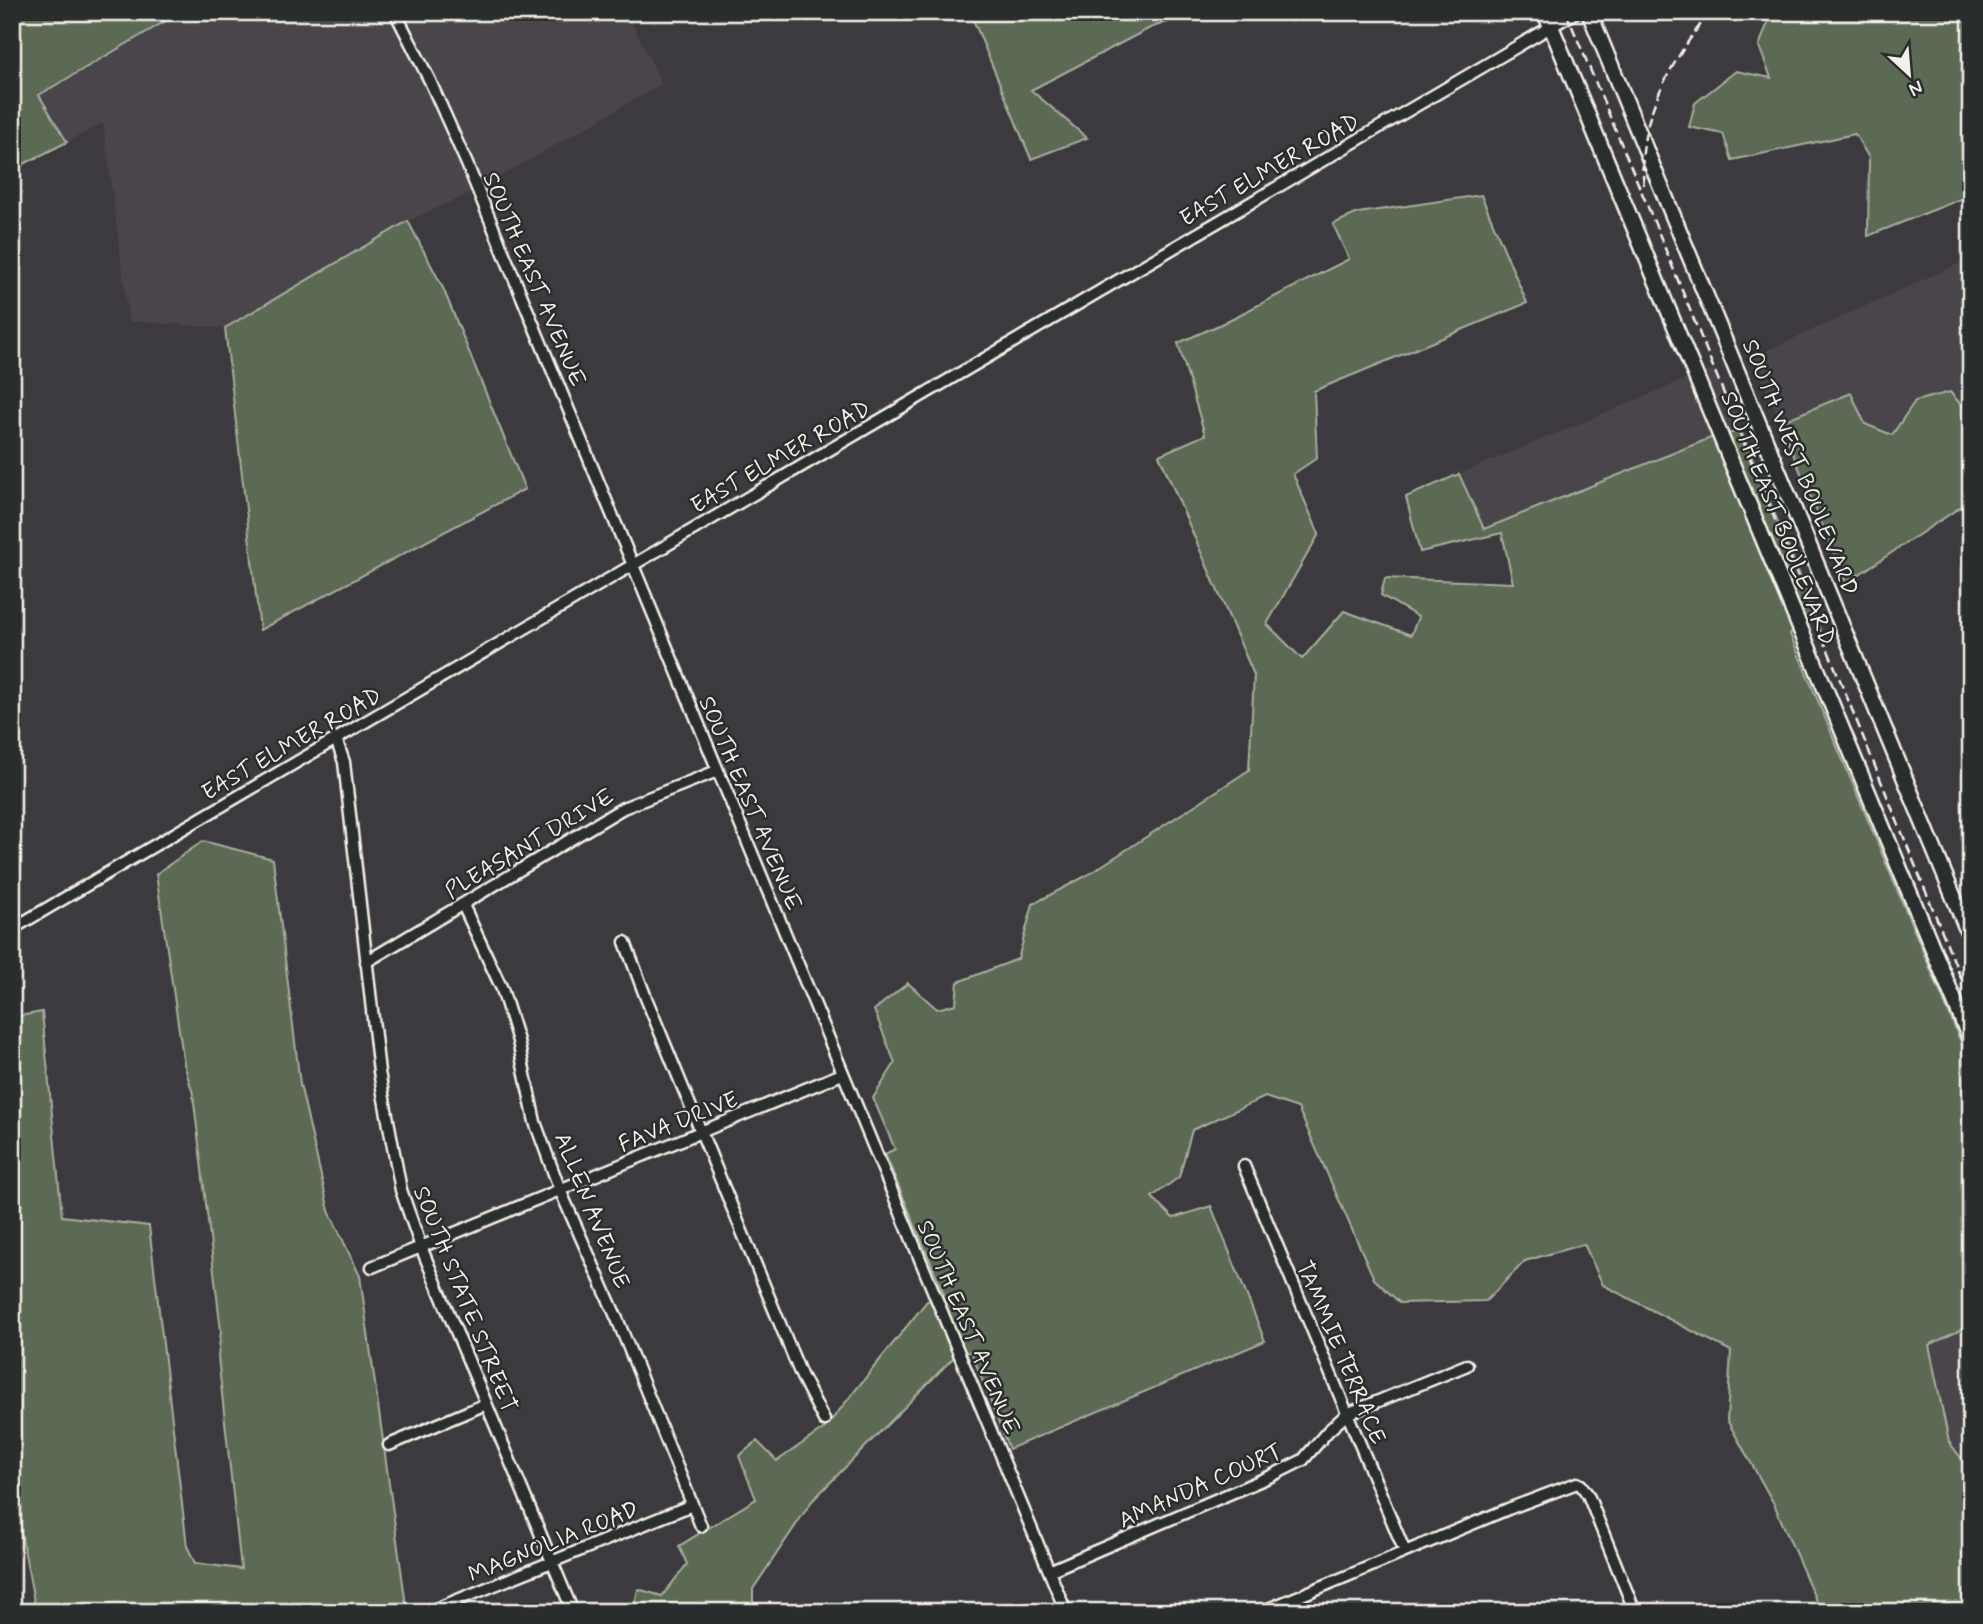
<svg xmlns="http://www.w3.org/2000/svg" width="1983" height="1624" font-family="Mynerve,sans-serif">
<rect width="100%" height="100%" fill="#3d3a3f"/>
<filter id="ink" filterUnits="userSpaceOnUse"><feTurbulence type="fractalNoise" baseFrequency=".0143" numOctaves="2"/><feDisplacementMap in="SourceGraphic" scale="14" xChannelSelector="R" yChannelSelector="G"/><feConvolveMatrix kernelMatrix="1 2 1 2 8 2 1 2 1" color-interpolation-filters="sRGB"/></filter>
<g filter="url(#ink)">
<path fill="#4a444b" d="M181,12H627L662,84L477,190L408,221L225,328L129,321L103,123L67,142L38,95Z
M1971,258V416L1949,392L1915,401L1892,435L1787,420L1780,422L1753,357Z
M1715,369L1741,431L1713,437L1484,529L1459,474L1691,377Z
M1971,1325V1471L1949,1442L1929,1345Z"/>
<path fill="#5b6b54" stroke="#a8ae9e" stroke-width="2" d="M12,12H181L39,95L67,142L12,170Z
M970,12H1196L1150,28L1031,90L1087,138L1031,159Z
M1772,12H1971V195L1868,236L1869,158L1855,134L1732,160L1723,134L1689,127L1695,103L1736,71L1771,78L1759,46Z
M1481,195L1527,303L1314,391L1317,458L1293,474L1319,534L1267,624L1302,659L1344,611L1411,635L1418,617L1381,595L1385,578L1513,583L1502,533L1420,552L1406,497L1459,474L1484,529L1713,437L1741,431L1814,610L1790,634L1971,1066V1325L1929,1345L1949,1442L1971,1471V1612H1821L1774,1504L1727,1420L1731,1351L1603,1285L1584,1244L1525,1261L1486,1301L1400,1303L1374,1279L1298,1108L1265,1097L1192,1130L1179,1177L1152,1197L1173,1218L1211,1206L1265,1341L1009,1449L971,1351L953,1358L812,1501L753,1589V1612H633L638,1589L662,1596L687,1564L679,1546L756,1499L739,1456L757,1441L777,1461L826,1427L927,1301L944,1294L885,1154L895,1149L873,1098L895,1063L874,1010L908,983L937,1009L956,1004L958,982L1018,959L1033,904L1086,876L1249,770L1254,675L1159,455L1205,435L1178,343L1219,325L1349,259L1333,224L1358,213Z
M408,221L443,288L525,489L260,630L225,328Z
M1950,392L1971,416V500L1846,583L1780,422L1851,393L1865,424L1892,435L1915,401Z
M203,841L273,859L300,1084L329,1211L360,1276L407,1612H36L12,1485V1014L14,1017L42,1012L62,1216L149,1226L187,1546L195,1563L241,1569L218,1357L221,1331L193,1094L184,1064L156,874Z"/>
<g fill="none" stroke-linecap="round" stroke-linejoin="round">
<defs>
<path id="minor" d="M395,12L430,81L467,164L1066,1612
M336,739L344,762L379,1072L401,1190L421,1247L573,1612
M463,905L502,989L518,1041L535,1122L560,1190L618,1321L701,1526
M12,929L1576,12
M625,942L646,998L801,1375L824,1420
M366,962L623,808L717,771
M1244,1166L1405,1552
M372,1267L842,1074
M389,1445L486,1404
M1049,1571L1271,1476L1303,1460L1328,1431L1347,1414L1467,1365
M428,1612L692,1505
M1261,1612L1508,1509L1577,1483L1581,1485L1588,1495L1635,1612"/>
<path id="secondary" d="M1545,12L1971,1041
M1589,12L1971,939"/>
</defs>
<use href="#minor" stroke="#f4f1e8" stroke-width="15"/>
<use href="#secondary" stroke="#f4f1e8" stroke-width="19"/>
<use href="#minor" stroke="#2a2d2e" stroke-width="10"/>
<use href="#secondary" stroke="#2a2d2e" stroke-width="14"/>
<path stroke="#f4f1e8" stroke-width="2.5" stroke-dasharray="10 5" stroke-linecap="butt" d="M1566,12L1658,231L1971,1003
M1644,185C1637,135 1656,92 1682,51C1691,37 1700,24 1712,12"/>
</g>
</g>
<g text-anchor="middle" stroke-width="5" stroke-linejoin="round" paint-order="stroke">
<g font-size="23" fill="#f4f1e8" stroke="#2a2d2e">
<text transform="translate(1269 169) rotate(-30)" y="8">EAST ELMER ROAD</text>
<text transform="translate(535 279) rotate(67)" y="8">SOUTH EAST AVENUE</text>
<text transform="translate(780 456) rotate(-30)" y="8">EAST ELMER ROAD</text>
<text transform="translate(1801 467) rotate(68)" y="8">SOUTH WEST BOULEVARD</text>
<text transform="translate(1779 518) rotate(68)" y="8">SOUTH EAST BOULEVARD</text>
<text transform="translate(291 743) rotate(-30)" y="8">EAST ELMER ROAD</text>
<text transform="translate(751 803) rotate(67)" y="8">SOUTH EAST AVENUE</text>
<text transform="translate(529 843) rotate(-31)" y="8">PLEASANT DRIVE</text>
<text transform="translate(678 1121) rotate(-22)" y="8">FAVA DRIVE</text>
<text transform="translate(593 1210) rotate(68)" y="8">ALLEN AVENUE</text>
<text transform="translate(466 1299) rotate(68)" y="8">SOUTH STATE STREET</text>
<text transform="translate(969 1327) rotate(67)" y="8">SOUTH EAST AVENUE</text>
<text transform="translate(1342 1352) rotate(67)" y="8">TAMMIE TERRACE</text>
<text transform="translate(1200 1485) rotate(-24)" y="8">AMANDA COURT</text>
<text transform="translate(553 1541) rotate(-22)" y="8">MAGNOLIA ROAD</text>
</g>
</g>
<rect width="1983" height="1624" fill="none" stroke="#2a2d2e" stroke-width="42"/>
<rect x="21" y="21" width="1941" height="1582" fill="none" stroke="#f4f1e8" stroke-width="2.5" filter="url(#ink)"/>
<g transform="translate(1909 74) rotate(154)" stroke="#2a2d2e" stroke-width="5" paint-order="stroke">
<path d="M0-5L12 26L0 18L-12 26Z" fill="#f4f1e8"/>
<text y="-10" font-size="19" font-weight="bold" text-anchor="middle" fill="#f4f1e8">N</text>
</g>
</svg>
